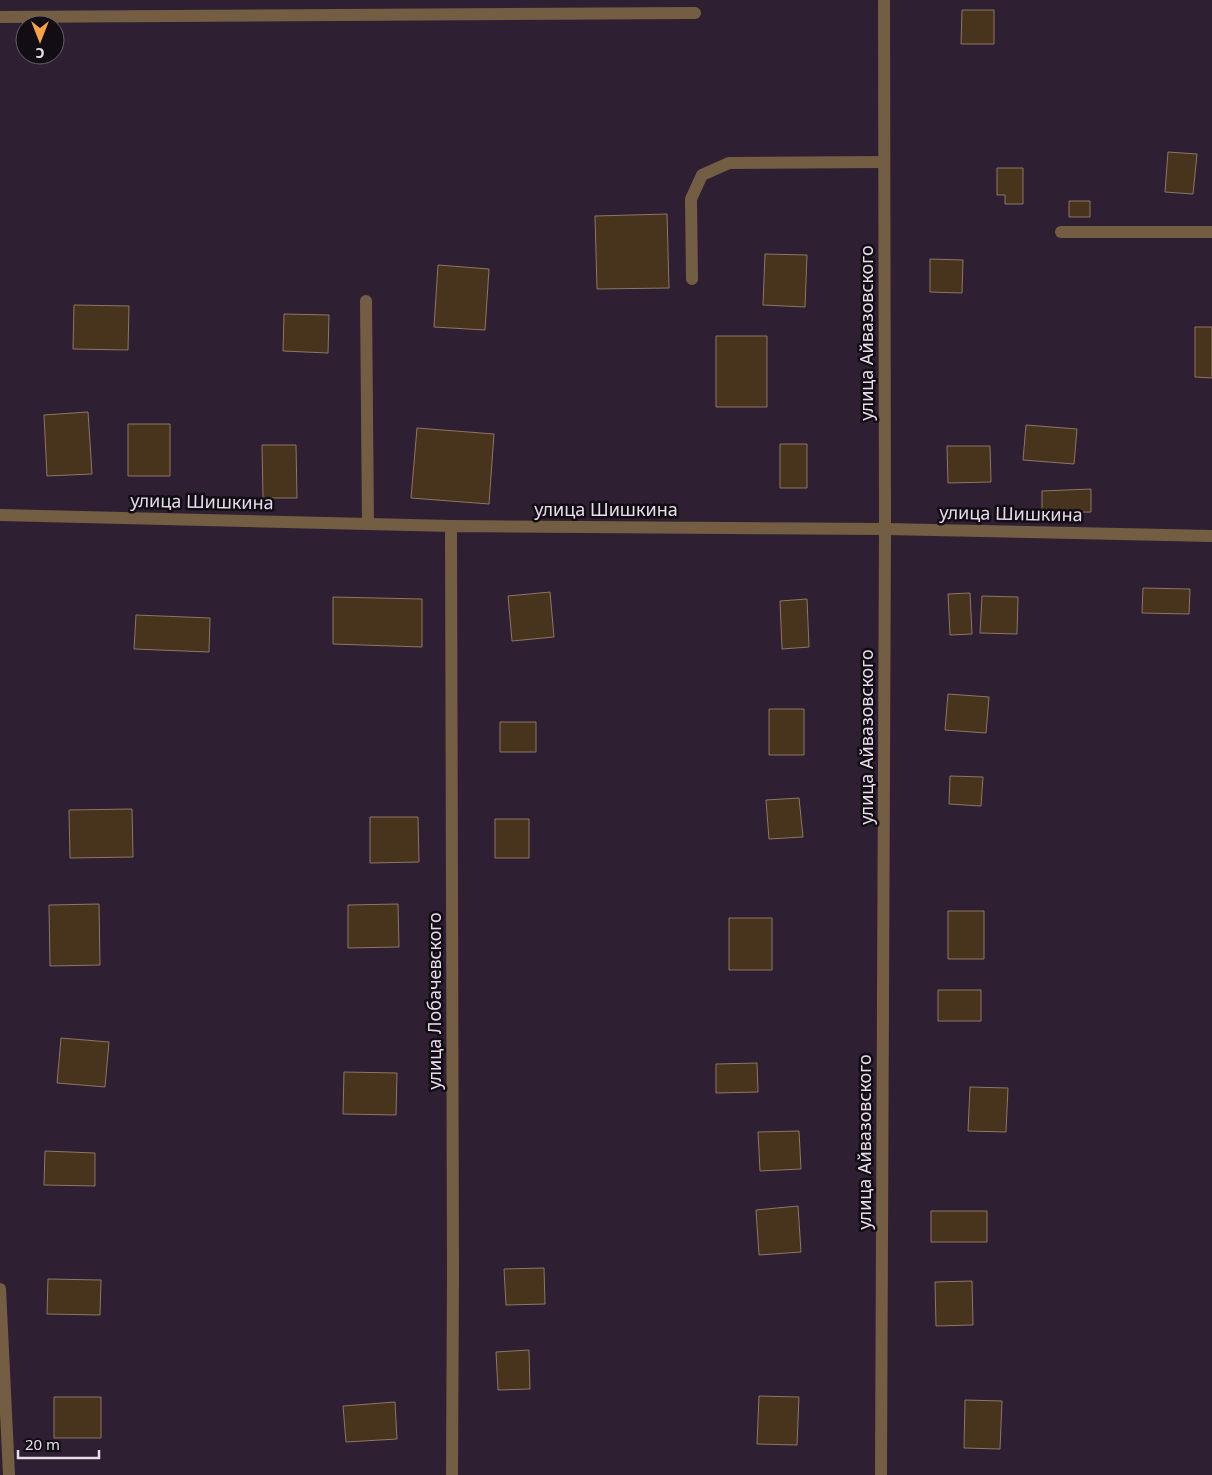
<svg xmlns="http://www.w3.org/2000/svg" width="1212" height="1475" font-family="'Noto Sans',sans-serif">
<rect width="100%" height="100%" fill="#2e2032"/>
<path fill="#48331d" stroke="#8b7764" d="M962,10H994V44H961Z
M1168,152L1197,154L1193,194L1165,192Z
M997,168H1023V204H1005V195H997Z
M1069,201H1090V217H1069Z
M667,214L669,288L597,289L595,216Z
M765,254L807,255L805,307L763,305Z
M930,259L963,260L962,293L930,292Z
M438,265L489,269L485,330L434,327Z
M74,305L129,306L128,350L73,349Z
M284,314L329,315L328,353L283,351Z
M1195,327H1212V378L1195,377Z
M716,336H767V407H716Z
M88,412L92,474L47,476L44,415Z
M128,424H170V476H128Z
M1026,425L1077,429L1074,464L1023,460Z
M417,428L494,434L489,504L411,498Z
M780,444H807V488H780Z
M262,445H296L297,498H263Z
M947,446H990L991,482L948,483Z
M1091,489V512L1042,513V491Z
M1143,588L1190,589L1189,614L1142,613Z
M550,592L554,637L512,641L508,596Z
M970,593L972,634L950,635L948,594Z
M982,596L1018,597L1017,634L980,633Z
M333,597L422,599V647L333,644Z
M807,599L809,647L782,649L780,601Z
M136,615L210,618L209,652L134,649Z
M948,694L989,697L986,733L945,730Z
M769,709H804V755H769Z
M500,722H536V752H500Z
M950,776L983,777L981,806L949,804Z
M799,798L803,837L769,839L766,800Z
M132,809L133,857L70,858L69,810Z
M370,817H418L419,862L370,863Z
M495,819H529V858H495Z
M99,904L100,965L50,966L49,905Z
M398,904L399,947L348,948V905Z
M948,911H984V959H948Z
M729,918H772V970H729Z
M938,990H981V1021H938Z
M61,1038L109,1042L105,1087L57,1083Z
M757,1063L758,1092L716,1093V1064Z
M344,1072L397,1073L396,1115L343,1114Z
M970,1087L1008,1088L1006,1132L968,1131Z
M799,1131L801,1169L760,1171L758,1132Z
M45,1151L95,1153V1186L44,1185Z
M798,1206L801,1252L759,1255L756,1210Z
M931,1211H987V1242H931Z
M544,1268L545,1304L506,1305L504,1269Z
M48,1279L101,1280L100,1315L47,1314Z
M972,1281L973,1325L936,1326L935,1282Z
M529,1350L530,1389L498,1390L496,1352Z
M759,1396L799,1397L797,1445L757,1444Z
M54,1397H101V1438H54Z
M965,1400L1002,1401L1000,1449L964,1448Z
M395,1402L397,1439L346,1442L343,1406Z"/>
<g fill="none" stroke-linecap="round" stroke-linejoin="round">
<path stroke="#735e44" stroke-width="12" d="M692,279L691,199L702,175L729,163L884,162
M366,301L368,524"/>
<path stroke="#735e44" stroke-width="12" d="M0,17L695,13
M1061,232H1212
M0,515L451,526L885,529L1212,536
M451,526L453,1272L452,1475
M0,1289L9,1475"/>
<path stroke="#735e44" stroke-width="12" d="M881,1475L885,529L884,0"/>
</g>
<g text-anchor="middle" stroke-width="5" stroke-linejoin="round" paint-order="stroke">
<g font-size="18" fill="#e7deea" stroke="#120c14">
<text transform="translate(867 333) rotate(-90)" y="6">улица Айвазовского</text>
<text transform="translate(202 502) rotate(1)" y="6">улица Шишкина</text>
<text x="606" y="516">улица Шишкина</text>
<text transform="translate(1011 514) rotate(1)" y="6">улица Шишкина</text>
<text transform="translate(867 737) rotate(-90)" y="6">улица Айвазовского</text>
<text transform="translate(435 1001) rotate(-90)" y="6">улица Лобачевского</text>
<text transform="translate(865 1142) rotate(-90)" y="6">улица Айвазовского</text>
</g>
</g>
<g transform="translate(40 40) rotate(180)"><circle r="24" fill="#120c14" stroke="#67606a"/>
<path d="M0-4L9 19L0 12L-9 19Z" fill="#f6a248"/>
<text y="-8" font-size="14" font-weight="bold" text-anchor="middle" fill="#e7deea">С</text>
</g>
<path d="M18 1450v8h81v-8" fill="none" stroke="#e7deea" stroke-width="2.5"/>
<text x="25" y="1450" font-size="15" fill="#e7deea" stroke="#120c14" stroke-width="4" paint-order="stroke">20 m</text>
</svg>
